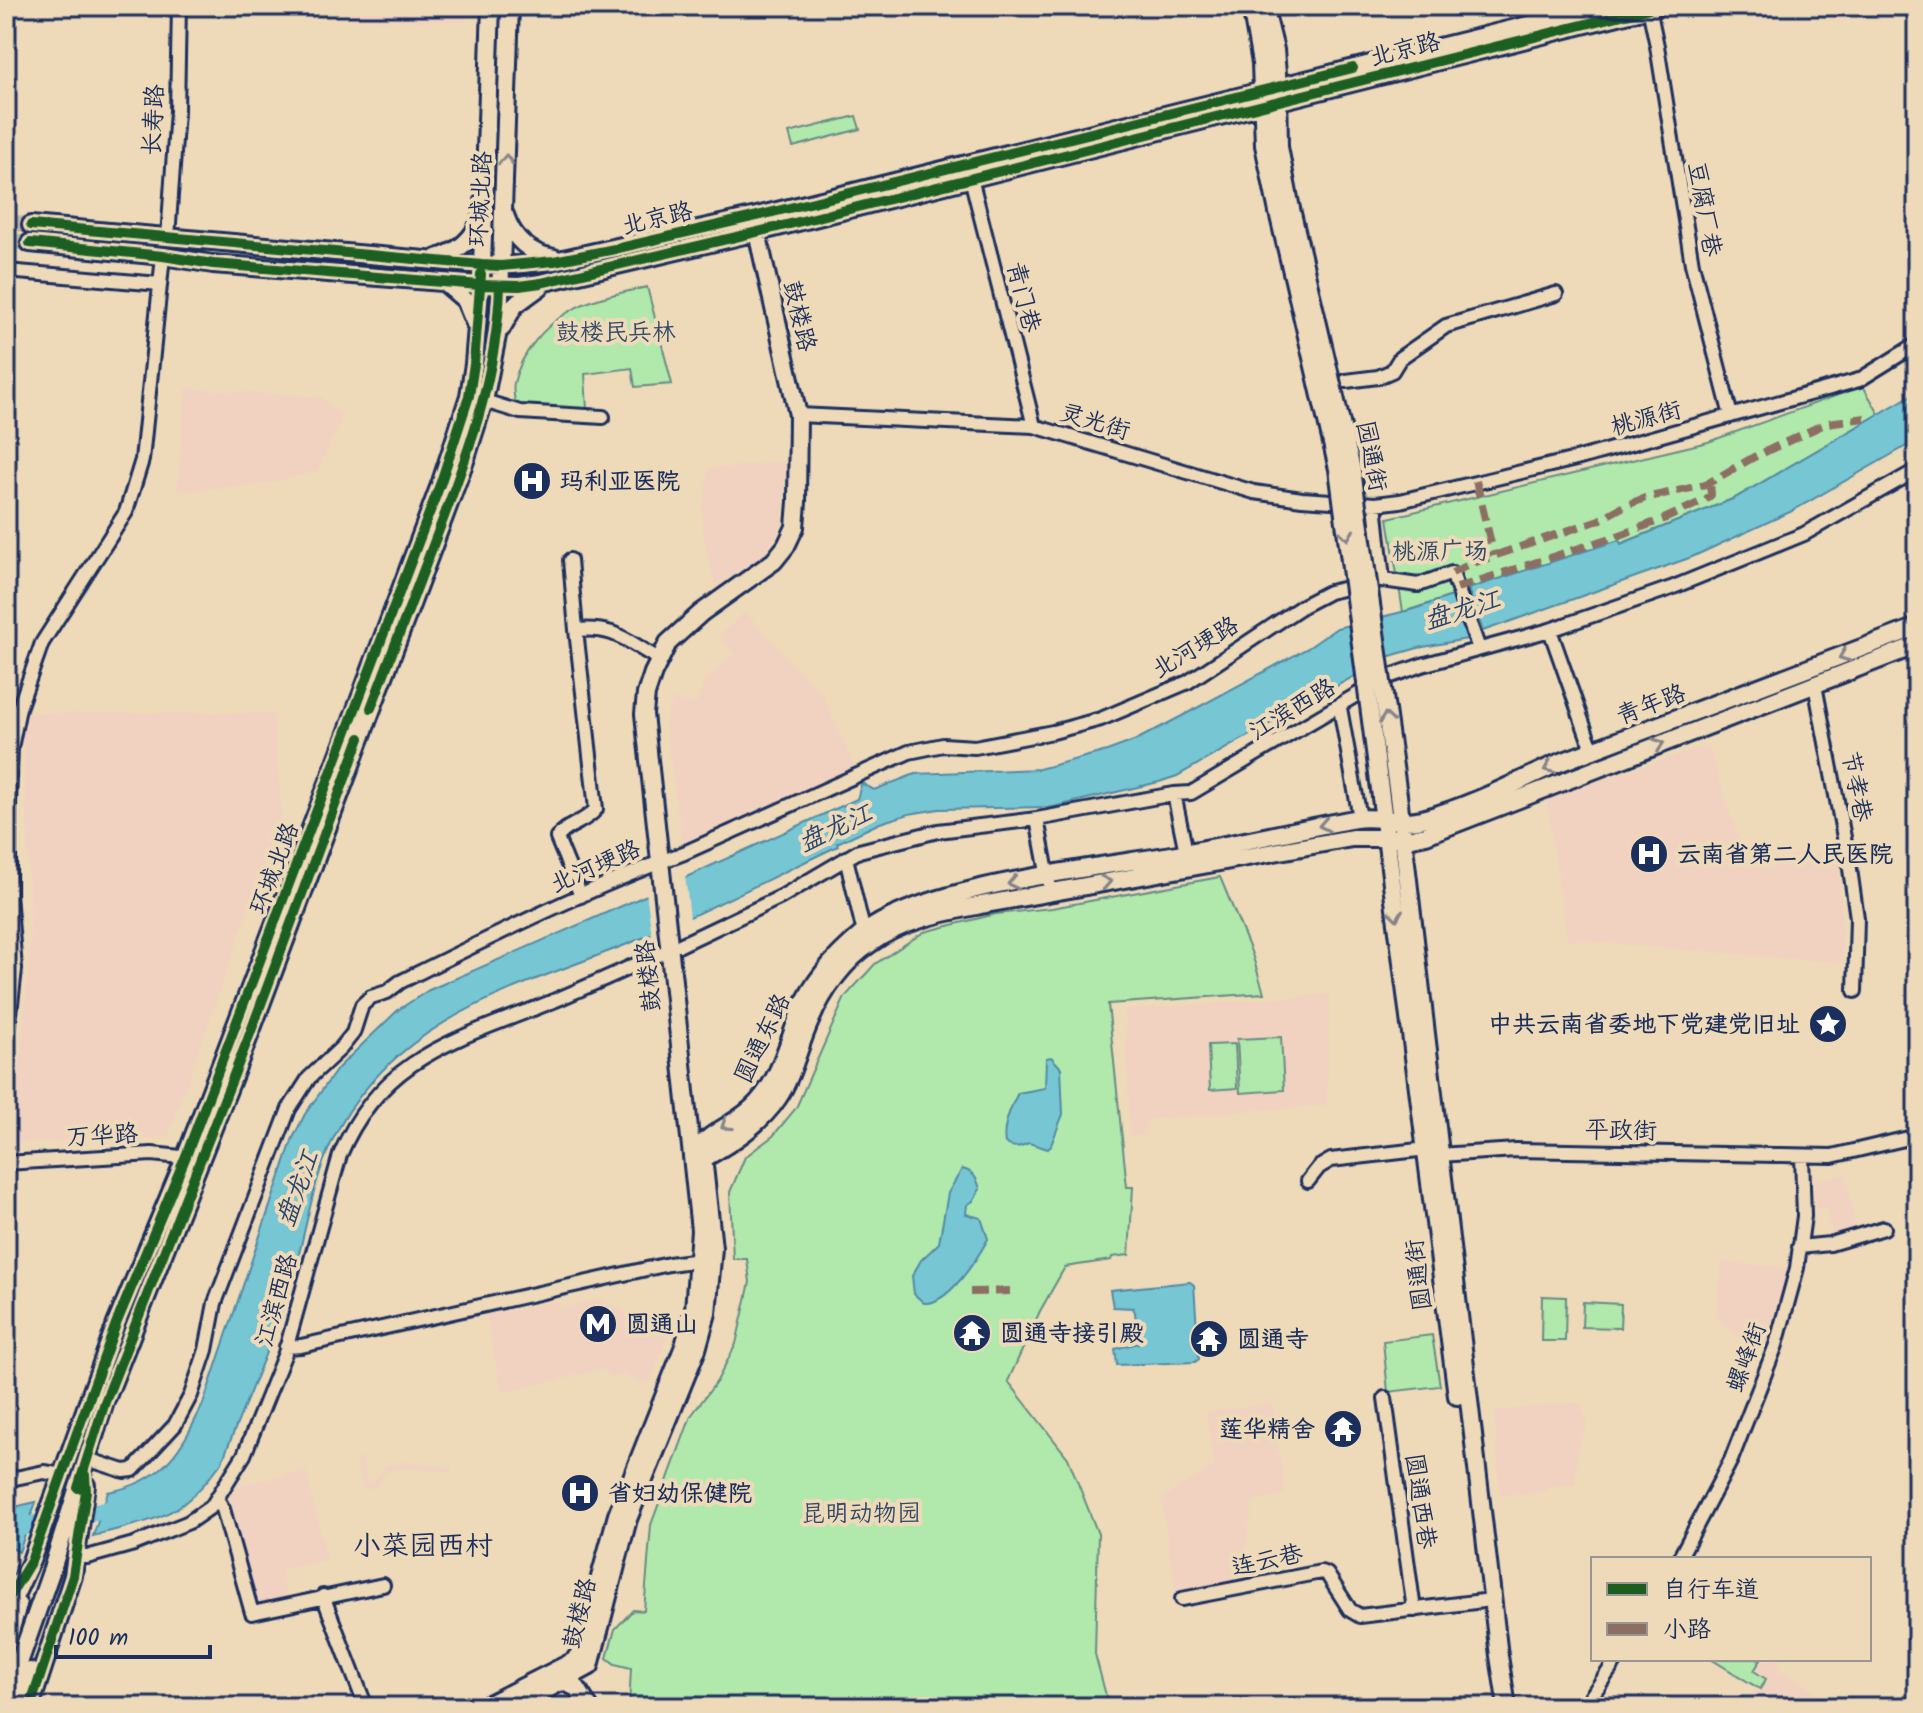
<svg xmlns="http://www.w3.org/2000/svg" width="1923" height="1713" font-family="Kalam,'LXGW WenKai TC',sans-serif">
<rect width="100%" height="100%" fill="#eedab8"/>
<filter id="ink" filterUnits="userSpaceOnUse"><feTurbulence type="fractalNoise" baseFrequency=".0125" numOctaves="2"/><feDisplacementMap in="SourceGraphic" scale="16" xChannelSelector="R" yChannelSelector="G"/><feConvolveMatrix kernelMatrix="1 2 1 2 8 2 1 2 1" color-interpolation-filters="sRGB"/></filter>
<g filter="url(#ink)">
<path fill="#f1d2c0" d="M345,6H466L467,22L353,19Z
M186,388L322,397L342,418L317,472L259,485L177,491Z
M786,461L784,517L778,534L765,553L753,563L715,586L703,534L702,512L709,469Z
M745,612L824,697L855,768L704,840L682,844L665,722L672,699L696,704L704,681L734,654L719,636Z
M21,713H273L282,814L168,1138L12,1143L30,950L27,820Z
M1708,745L1745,857L1839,851L1843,963L1567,940L1546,797Z
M1330,994L1327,1105L1147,1119L1142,1136H1130L1125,1010Z
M1846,1174L1856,1230L1832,1235L1826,1207L1813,1209L1812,1205L1816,1203L1813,1189L1817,1181L1814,1179L1816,1175L1823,1179Z
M1722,1262L1792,1268L1772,1350L1747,1345L1716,1317Z
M599,1299L669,1333L648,1386L624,1375L609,1377L604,1369L502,1393L486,1314L558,1301L561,1308Z
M1580,1402L1588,1425L1578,1447L1575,1485L1547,1486L1546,1491L1500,1496L1494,1411Z
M1273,1403L1285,1494L1253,1501L1241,1582L1176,1593L1161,1499L1214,1466L1206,1412Z
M362,1458L368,1483L373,1482L385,1466L405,1462L452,1467V1472L405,1468L388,1471L376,1487L363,1490L356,1459Z
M306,1470L327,1560L281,1570L287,1597L255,1604L228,1488Z
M1709,1659H1782L1777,1668L1815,1690V1701L1824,1707H1746L1755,1689Z"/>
<path fill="#b1e9ac" stroke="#668c85" stroke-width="2" d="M856,116L860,129L793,147L789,133Z
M647,287L672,384L635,387L632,368L585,374L587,410L516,408C515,400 512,391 514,383C521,353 544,326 570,311C593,297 622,293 647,287Z
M1863,386L1879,414L1735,498L1620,544L1619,541L1468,589L1466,587L1451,593L1452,596L1403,612L1388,518L1708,442Z
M1220,877L1252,954L1264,993L1108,1004L1127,1187H1133L1129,1255L1112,1257L1111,1260L1065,1267L1040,1311L1008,1381L1068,1458L1098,1534L1095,1654L1109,1707H629L631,1668L615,1664L607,1658L615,1629L633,1610L644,1611L651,1525L691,1416L717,1381L736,1344L750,1282L747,1259H733L730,1192L745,1157L773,1136L796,1108L845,997L875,964L924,932L996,914L1052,908Z
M1281,1037L1284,1090L1240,1093L1237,1039Z
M1235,1044L1237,1088L1210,1090L1208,1045Z
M1542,1296L1566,1297L1565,1341H1541Z
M1583,1302L1621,1304L1620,1328L1582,1327Z
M1432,1335L1440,1386L1388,1392L1383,1341Z
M1711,1659H1761L1754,1671L1766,1679L1760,1689Z"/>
<path fill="#77c6d4" stroke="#528aa5" stroke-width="2" d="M1917,392V440L1792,511L1692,557L1483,631L1468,589L1619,540L1621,544L1735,498Z
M1452,596L1467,639L1418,648L1390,656L1177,776L1159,782L1053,807L939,809L909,814L880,823L837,843L838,846C776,875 715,907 652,934C538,983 407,1008 340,1126C311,1176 307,1233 290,1287C271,1346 244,1404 222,1462C210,1477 199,1492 183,1504C159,1522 122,1527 93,1536L108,1492C163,1482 181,1451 203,1404L293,1138L305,1114L338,1068L398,1010L429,990L647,895L857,799L861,785L863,784L874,790L915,774L1039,769L1107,751L1134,741L1182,716L1308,648L1337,628L1414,609Z
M1051,1057L1061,1068L1063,1114L1051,1145L1048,1149L1029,1143C1019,1147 1014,1149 1005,1143C1002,1126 1010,1108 1018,1093L1045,1088L1046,1058Z
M962,1169C973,1171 977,1178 980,1189L973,1201L967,1205L966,1214L981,1218L988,1239C977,1259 948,1305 924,1303L914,1294L912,1276L921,1260L939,1243L948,1193Z
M1190,1282L1194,1285L1199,1359L1195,1362L1117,1365L1115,1349L1138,1343L1135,1312L1133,1308L1113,1307L1110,1290Z
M36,1502L19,1552L6,1545V1509Z"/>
<path fill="#eedab8" d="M685,874L690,919L652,937L646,891Z"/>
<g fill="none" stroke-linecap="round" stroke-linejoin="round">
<path stroke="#77c6d4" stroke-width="18" d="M6,1530L110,1509L124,1504"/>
<path stroke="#c4b8a6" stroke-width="16" stroke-dasharray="16 8" stroke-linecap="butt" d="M6,222L31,225
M6,241L30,243"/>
<defs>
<path id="minor" d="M1649,8L1657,46L1692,264L1731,416
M971,178L1034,426
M168,237L177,111L179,6
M6,271L160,284
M1346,381L1378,377L1392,371L1400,358L1446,326L1556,294
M484,401L520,412L603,417
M798,415L1034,426L1254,492L1302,499L1375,504L1400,501L1576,459L1859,380L1917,344
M1375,504L1383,580L1418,585L1452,573L1479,649
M570,560L576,630
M1550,630L1593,752
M1815,685L1850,869L1857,918L1855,991
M1340,708L1360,818
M1174,794L1186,852
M1037,819L1049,883
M846,858L864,933
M581,896L557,838C569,822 584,824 596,809L576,630C616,626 627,642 659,659
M680,945L781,897L859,851L938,831L1037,819L1174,794L1191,793L1385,678L1422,665L1550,630L1671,588L1804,534L1917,470
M6,1048L15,969L9,894V804L11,748L19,708L42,643L126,512L142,460L163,256
M1439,1155L1516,1150L1832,1156L1917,1136
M6,1163L152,1154L190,1158
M1308,1181L1319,1167L1331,1160L1427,1149
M1799,1247L1830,1244L1884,1228
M286,1347L301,1346L669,1264L700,1260
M1385,1398L1414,1610
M87,1459L124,1471L133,1470L175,1425L191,1395L206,1350L215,1303L289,1109L309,1078L341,1048L353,1033L362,1005L371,997L387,992L400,982C493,936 587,889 684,853L909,752L943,745L975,747L1053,732L1101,719L1188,682L1304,605L1329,592L1383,580
M6,1480L44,1472L63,1475
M217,1498L223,1509L252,1613L383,1585
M75,1557H87L134,1544L189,1522L212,1506L244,1455L285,1353L340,1155C382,1055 460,1039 551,1002C591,985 630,967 669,950
M1679,1559L1731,1460L1776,1345L1797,1268L1804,1216L1802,1156
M323,1596L366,1707
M1182,1599L1321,1572L1327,1574L1350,1610L1360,1616L1483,1601
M1584,1707L1617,1659"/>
<path id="major" d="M1251,6L1261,63L1264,145L1278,212
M1264,6L1275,50L1278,86L1279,147L1291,209
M505,215C513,239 530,254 554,258
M31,225L482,265L501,266L554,261L757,216L1605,6
M30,243L163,256L213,264L480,285L519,286L541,283L774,228L1658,6
M437,258C458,252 473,240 481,219
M445,283L465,300L475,324
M501,329L515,305L541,286
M1398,795L1499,1656L1507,1707
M1381,797L1457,1396
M692,1156C708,1130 738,1125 757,1103C781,1078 788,1041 801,1010C813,981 837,955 861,935C926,884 1099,868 1183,853C1240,843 1298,829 1355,819C1377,815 1399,825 1422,819C1466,808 1515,783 1556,764L1917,627
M694,1156L703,1159C731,1143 760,1125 778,1098C794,1074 799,1044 811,1019C823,990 845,960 871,943C904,919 947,912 986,904L1352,838H1412L1426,835L1917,645
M6,1615L31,1561L116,1324L186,1156L351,723L441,482L469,396L474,364L482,265L491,6
M6,1645L18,1605
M558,1679L577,1688L589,1707
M6,1700L52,1569L105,1402L248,1039L465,461L484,401L499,326L510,6
M18,1707L30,1671
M30,1707L73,1576L86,1485
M483,1707L574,1661L579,1654L617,1515L684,1346L694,1310L700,1230L644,714L646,694L653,673L668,643L701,613L774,561L786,546L795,527L797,502L798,415L757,232
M515,1707L590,1666L628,1519L697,1349L707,1313L713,1248L703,1157"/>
</defs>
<use href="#minor" stroke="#1b2f5e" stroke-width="18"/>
<use href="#major" stroke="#1b2f5e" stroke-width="22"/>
<use href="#minor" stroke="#eedab8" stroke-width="12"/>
<use href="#major" stroke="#eedab8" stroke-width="16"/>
<defs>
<path id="major-bridge" d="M1291,209L1352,470L1398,795
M1278,212L1338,469L1381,797"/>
</defs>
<use href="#major-bridge" stroke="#1b2f5e" stroke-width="22" stroke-linecap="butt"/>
<use href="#major-bridge" stroke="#eedab8" stroke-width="16"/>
<path stroke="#8d6e63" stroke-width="8" stroke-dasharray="16 8" stroke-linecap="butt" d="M1476,481L1494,556
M1452,573L1473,563L1599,520L1624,506L1645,498L1705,485L1754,457L1827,423L1865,418
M1457,588L1620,535L1664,519L1705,500L1711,495L1710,482
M970,1292L1013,1291"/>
<defs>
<path id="cycleway" d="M31,225L482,265L501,266L554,261L615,249L757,216L1353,68
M30,243L163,256L213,264L480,285L519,286L541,283L774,228L1658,6
M371,708C393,651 415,593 437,535C469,452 497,376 500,286
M78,1488L105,1402L248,1039L360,738
M6,1602L31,1561L116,1324L186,1156L441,482L469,396L474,364L481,274
M30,1707L73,1576L86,1491L85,1475"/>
</defs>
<use href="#cycleway" stroke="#eedab8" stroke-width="15"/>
<use href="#cycleway" stroke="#1b5e20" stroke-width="10"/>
</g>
<defs><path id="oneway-chevron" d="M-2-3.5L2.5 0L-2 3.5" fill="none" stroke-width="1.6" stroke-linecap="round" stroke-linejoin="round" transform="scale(2)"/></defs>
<g stroke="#84848b">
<use href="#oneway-chevron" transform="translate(506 160) rotate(-88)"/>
<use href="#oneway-chevron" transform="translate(1347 535) rotate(83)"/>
<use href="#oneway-chevron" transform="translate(1844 656) rotate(159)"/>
<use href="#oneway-chevron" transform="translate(1386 718) rotate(-98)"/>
<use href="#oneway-chevron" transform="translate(1659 744) rotate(-21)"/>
<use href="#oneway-chevron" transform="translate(1549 768) rotate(156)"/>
<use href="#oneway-chevron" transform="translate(1324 825) rotate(169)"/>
<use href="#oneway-chevron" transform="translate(1106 882) rotate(-10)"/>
<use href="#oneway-chevron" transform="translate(1013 883) rotate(168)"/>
<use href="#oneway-chevron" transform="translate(1396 915) rotate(82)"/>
<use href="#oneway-chevron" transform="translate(726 1125) rotate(146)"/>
</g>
</g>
<defs>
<symbol id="hospital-disc" viewBox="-11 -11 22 22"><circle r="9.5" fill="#1b2f5e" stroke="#eedab8"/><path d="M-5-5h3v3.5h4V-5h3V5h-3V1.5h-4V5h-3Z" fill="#fff"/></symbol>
<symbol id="sight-disc" viewBox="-11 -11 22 22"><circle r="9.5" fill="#1b2f5e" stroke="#eedab8"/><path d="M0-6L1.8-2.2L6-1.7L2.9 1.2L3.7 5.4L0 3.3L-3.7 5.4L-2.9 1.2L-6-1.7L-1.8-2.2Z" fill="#fff"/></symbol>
<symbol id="metro-disc" viewBox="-11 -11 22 22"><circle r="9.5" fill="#1b2f5e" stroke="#eedab8"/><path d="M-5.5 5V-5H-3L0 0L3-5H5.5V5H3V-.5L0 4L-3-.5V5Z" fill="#fff"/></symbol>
<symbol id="temple-disc" viewBox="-11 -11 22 22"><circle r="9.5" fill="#1b2f5e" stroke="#eedab8"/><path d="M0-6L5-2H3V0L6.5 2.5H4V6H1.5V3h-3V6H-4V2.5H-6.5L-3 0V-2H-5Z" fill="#fff"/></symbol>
</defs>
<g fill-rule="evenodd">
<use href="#hospital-disc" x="510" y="459" width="44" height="44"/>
<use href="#hospital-disc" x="1627" y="832" width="44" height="44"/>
<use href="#sight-disc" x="1806" y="1002" width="44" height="44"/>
<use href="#metro-disc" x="576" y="1302" width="44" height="44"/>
<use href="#temple-disc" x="950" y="1311" width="44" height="44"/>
<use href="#temple-disc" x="1187" y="1317" width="44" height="44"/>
<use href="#temple-disc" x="1321" y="1407" width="44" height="44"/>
<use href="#hospital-disc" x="558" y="1471" width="44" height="44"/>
</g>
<g text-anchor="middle" stroke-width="8" stroke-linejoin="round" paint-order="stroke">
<g font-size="24" fill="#1b2f5e" stroke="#eedab8">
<text transform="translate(1405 49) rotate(-14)" y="8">北京路</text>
<text transform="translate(153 120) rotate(-87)" y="8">长寿路</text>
<text transform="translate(480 199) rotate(-87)" y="8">环城北路</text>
<text transform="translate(1705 209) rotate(80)" y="8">豆腐厂巷</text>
<text transform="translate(657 218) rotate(-13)" y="8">北京路</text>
<text transform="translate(1024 297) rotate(76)" y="8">青门巷</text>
<text transform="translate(800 316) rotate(77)" y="8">鼓楼路</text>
<text transform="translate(1646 418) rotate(-15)" y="8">桃源街</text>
<text transform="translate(1095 421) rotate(17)" y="8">灵光街</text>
<text transform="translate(1372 456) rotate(79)" y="8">园通街</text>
<text transform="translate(1195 647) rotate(-31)" y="8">北河埂路</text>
<text transform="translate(1651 704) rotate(-21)" y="8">青年路</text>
<text transform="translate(1292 709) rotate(-31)" y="8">江滨西路</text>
<text transform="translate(1857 786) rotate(79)" y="8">节孝巷</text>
<text transform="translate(595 866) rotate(-24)" y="8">北河埂路</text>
<text transform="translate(274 868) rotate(-69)" y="8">环城北路</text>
<text transform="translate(648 976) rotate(-96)" y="8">鼓楼路</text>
<text transform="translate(762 1038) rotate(-64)" y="8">圆通东路</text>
<text transform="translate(1621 1130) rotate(1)" y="8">平政街</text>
<text transform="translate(102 1135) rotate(-3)" y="8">万华路</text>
<text transform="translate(1418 1275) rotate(-97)" y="8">圆通街</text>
<text transform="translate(276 1300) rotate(-74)" y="8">江滨西路</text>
<text transform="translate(1746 1357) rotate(-70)" y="8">螺峰街</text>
<text transform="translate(1421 1501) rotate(82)" y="8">圆通西巷</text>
<text transform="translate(1267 1560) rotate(-12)" y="8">连云巷</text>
<text transform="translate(579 1613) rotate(-76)" y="8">鼓楼路</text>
</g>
<g font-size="24" fill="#324b6a" stroke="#eedab8">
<text x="616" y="340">鼓楼民兵林</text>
<text x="1440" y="559">桃源广场</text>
<text x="861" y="1521">昆明动物园</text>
</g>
<g font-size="24" font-weight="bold" fill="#1b2f5e" stroke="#eedab8" text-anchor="start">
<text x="560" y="489">玛利亚医院</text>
<text x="1677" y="862">云南省第二人民医院</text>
<text x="1800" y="1032" text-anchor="end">中共云南省委地下党建党旧址</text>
<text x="626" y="1332">圆通山</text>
<text x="1000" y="1341">圆通寺接引殿</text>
<text x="1237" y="1347">圆通寺</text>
<text x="1315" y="1437" text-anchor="end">莲华精舍</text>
<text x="608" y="1501">省妇幼保健院</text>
</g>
<g font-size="26" font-style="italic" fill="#294670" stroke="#eedab8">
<text transform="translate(1462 609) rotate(-17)" y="9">盘龙江</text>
<text transform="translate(835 827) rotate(-25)" y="9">盘龙江</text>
<text transform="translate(297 1188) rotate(-70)" y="9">盘龙江</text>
</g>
<g font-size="28" fill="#1b2f5e" stroke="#eedab8">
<text x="423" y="1555">小菜园西村</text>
</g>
</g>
<rect width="1923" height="1713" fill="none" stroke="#eedab8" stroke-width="32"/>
<rect x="16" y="16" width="1891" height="1681" fill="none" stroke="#1b2f5e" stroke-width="3" filter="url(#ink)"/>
<rect x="1591" y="1557" width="280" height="104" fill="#eedab8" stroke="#9a9694" stroke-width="2"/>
<rect x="1607" y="1583" width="40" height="12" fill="#1b5e20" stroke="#9a9694" stroke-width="2"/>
<text x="1663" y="1597" font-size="24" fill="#1b2f5e">自行车道</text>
<rect x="1607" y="1623" width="40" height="12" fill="#8d6e63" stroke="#9a9694" stroke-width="2"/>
<text x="1663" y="1637" font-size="24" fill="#1b2f5e">小路</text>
<path d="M56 1645v12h154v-12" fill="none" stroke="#1b2f5e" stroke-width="4"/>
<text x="68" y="1645" font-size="24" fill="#1b2f5e" stroke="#eedab8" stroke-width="6" paint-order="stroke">100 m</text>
</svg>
